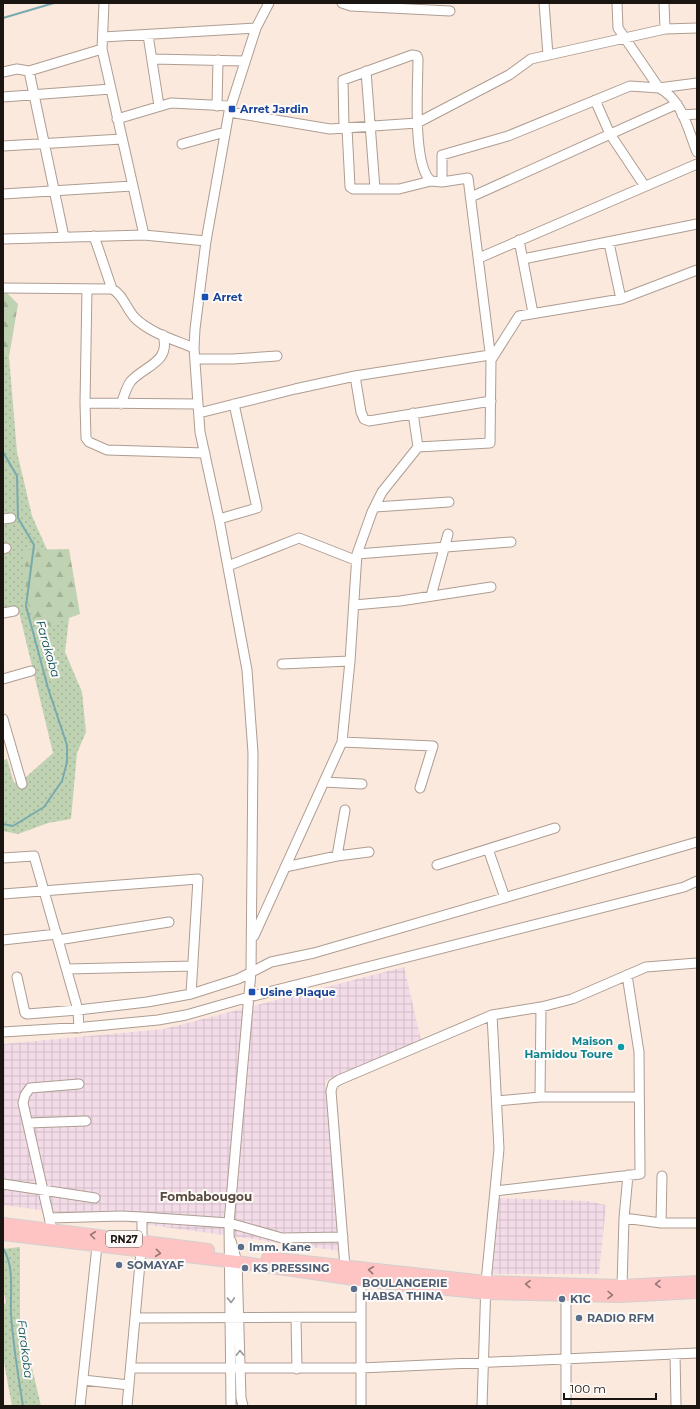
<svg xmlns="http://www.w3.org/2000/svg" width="700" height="1409" font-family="Montserrat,sans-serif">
<defs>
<pattern id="industrial-grid" width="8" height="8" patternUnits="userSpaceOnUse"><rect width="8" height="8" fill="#f3dce8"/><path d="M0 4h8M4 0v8" fill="none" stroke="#d0bcc6"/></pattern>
<pattern id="grass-dots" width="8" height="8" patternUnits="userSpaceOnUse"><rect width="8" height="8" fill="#bfd2b2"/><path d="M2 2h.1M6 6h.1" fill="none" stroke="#a4b398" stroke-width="1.8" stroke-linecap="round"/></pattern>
<pattern id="forest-firs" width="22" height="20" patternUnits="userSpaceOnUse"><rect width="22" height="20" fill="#bfd2b2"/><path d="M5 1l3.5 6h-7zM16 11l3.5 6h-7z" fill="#a4b398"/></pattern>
</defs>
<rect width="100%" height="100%" fill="#fce9dd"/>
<path fill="url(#industrial-grid)" d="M404,967L421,1040L325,1081L347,1252L3,1205V1044L164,1029Z
M498,1198L587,1201L606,1205L599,1274H492Z"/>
<path fill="url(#grass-dots)" d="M3,348L9,357L17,452L32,516L49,554L69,618L65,652L82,692L86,732L77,753L71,819L48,823L18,834L3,831V760L7,759L14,783L25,778L53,753L19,612L3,614V519L5,518L3,502Z
M20,1247V1317L41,1406H12L3,1357V1304L6,1303L3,1287V1249Z"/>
<path fill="url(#forest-firs)" d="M3,289L18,304L9,357L3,348Z
M69,549L80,614L41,628L27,602L24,550Z"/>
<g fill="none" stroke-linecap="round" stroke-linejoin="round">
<path stroke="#79aaae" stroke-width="2" d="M3,18L54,3
M3,452L17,476L18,518L34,545L26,606L48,688L67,745V762L62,781L44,807L13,826L3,824
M3,1248C15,1268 10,1292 11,1314C13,1345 18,1375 23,1406"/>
<defs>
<path id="minor" d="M104,3L102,49L144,235
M342,3L351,6L450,11
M544,3L548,55
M617,3L618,28L659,88C682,99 688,130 697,152
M664,3L665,29
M148,35L159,106
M103,37L256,28
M152,59L245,61
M29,71L64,237
M366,71L375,189
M3,72L17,69L29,71L102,49
M3,97L111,89
M595,100L610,134L644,185
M217,106L218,60
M229,112L330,129L417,123L509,75L531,59L665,29L697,28
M682,115L697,114
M117,119L171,103L230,106
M347,128L350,187L353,189H399L431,181
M182,144L225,132
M3,146L122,139
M442,182V155L508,136L630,86L659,88L697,83
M3,194L132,186
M471,197L677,104
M94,236L112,289
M3,239L144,235L206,241
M519,240L533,313
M609,243L621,299
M479,258L697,164
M523,259L697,224
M3,288L112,289C123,294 126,309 135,318C150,333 175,340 194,348
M87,289L85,403L86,438L89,442L107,450L205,453
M195,359H233L277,356
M491,360L519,316L621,299L697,270
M355,376L361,412L364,419L369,421L491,401
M85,403L198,404
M121,404C124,397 126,387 131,381C146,365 171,362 163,335
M199,413L295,389L355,376L490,355
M413,413L418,447
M375,507L449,502
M3,519L11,518
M219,519L257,508L234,404
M3,549L6,548
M357,554L511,542
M228,566L299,538L355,560
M431,596L448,534
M354,605L400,601L491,587
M3,613L14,611
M282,664L350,661
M3,679L31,671
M3,719L22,784
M342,742L433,746L420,788
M324,782L362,784
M488,849L505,898
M337,856L345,810
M3,858L34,856L78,1010L79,1028
M437,865L555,828
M285,867L337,856L369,852
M3,894L198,879L191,994
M254,936L342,742L350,661L357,554L372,512L382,492L418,447L490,443L491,360L468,178L442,182L431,181C412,165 418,85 418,59L417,56L412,55L343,80L344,128
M3,940L57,934
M58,940L169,922
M67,969L193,966
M17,977L25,1013L27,1014L78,1010L147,1002L191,994L238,979L271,962L314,953L697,842
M3,1032L85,1027L158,1020L186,1015L249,997L684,887L697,881
M540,1097L541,1007
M497,1101L540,1097H639
M28,1123L86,1121
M3,1184L95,1198
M495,1191L640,1174L639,1052L627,975
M50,1218L121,1216L142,1217
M624,1218L661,1223H697
M661,1223L662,1176
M52,1230L23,1103L25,1095L30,1088L79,1084
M231,1241L237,1262L241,1398L243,1406
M345,1267L331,1091L333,1084L339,1080L492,1015L541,1007L572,999L646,967L697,963
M361,1280V1406
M622,1286L624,1218L628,1175
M136,1318L361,1317
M296,1318L297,1369
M675,1354L676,1406
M131,1368H361L697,1353
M83,1380L129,1385
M231,1405L229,1223L251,972L253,753L247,670L219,519L200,432L194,348L195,329L206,241L229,112L256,28L269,3
M80,1406L97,1246
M127,1406L142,1241V1217L229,1223L282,1238L343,1237
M482,1406L486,1282L499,1149L492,1015
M566,1406V1295"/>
<path id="major" d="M3,1224L208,1250
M3,1234L237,1262L361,1280L486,1293L620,1296L697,1292
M268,1258L486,1282L622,1286L697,1282"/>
</defs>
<use href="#minor" stroke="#ae9d92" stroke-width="11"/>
<use href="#major" stroke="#d1d0cf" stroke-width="14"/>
<use href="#minor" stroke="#fff" stroke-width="9"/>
<use href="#major" stroke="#fec4c4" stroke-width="12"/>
</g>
<defs><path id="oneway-chevron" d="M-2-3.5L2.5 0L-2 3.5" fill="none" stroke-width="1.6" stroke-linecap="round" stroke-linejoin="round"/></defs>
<g stroke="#987573">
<use href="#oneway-chevron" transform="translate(93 1235) rotate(-173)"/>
<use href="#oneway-chevron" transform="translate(158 1253) rotate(6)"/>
<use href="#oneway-chevron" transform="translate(371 1270) rotate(-174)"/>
<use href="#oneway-chevron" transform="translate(528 1284) rotate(-178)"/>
<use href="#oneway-chevron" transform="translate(658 1284) rotate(177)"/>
<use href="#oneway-chevron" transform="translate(610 1295) rotate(1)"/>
</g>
<g stroke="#989694">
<use href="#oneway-chevron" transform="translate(231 1300) rotate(88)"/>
<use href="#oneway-chevron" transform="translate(240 1353) rotate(-91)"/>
</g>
<g fill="#1a4fb4" stroke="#fdfaf7" stroke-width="1.5">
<rect x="228" y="105" width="8" height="8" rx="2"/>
<rect x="201" y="293" width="8" height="8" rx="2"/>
<rect x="248" y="988" width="8" height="8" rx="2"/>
</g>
<circle fill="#0f9aa8" stroke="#fdfaf7" stroke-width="1.5" cx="621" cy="1047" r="4"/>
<g fill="#5c6f8a" stroke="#fdfaf7" stroke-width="1.5">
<circle cx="241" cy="1247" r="4"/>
<circle cx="119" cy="1265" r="4"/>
<circle cx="245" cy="1268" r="4"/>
<circle cx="354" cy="1289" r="4"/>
<circle cx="562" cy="1299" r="4"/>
<circle cx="579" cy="1318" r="4"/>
</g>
<g text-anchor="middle" stroke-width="4" stroke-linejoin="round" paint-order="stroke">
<rect fill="#fdfaf7" stroke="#5f5a56" stroke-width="1" x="106" y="1231" width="36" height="16" rx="3"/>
<g font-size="10" font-weight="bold" fill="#1b1511">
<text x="124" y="1243">RN27</text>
</g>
<g font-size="11" font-weight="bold" fill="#164399" stroke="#fdfaf7" text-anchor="start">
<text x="240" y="113">Arret Jardin</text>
<text x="213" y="301">Arret</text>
<text x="260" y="996">Usine Plaque</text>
</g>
<g font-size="11" font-weight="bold" fill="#0d838f" stroke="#fdfaf7" text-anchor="end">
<text x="613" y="1045">Maison<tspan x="613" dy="13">Hamidou Toure</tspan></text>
</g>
<g font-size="11" font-weight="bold" fill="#4e5e75" stroke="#fdfaf7" text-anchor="start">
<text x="249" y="1251">Imm. Kane</text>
<text x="127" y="1269">SOMAYAF</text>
<text x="253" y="1272">KS PRESSING</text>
<text x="362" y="1287">BOULANGERIE<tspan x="362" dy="13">HABSA THINA</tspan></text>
<text x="570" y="1303">K1C</text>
<text x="587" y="1322">RADIO RFM</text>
</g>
<g font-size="12" font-style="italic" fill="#004c52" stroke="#fdfaf7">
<text transform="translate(48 649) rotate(74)" y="4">Farakoba</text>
<text transform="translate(25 1349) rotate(83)" y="4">Farakoba</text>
</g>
<g font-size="12" font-weight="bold" fill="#584a40" stroke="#fdfaf7">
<text x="206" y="1201">Fombabougou</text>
</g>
</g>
<rect width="700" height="1409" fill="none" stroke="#1b1511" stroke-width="8"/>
<path d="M564 1393v6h92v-6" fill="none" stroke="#1b1511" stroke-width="2"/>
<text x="570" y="1393" font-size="12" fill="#1b1511" stroke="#fdfaf7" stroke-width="3" paint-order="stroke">100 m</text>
</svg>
